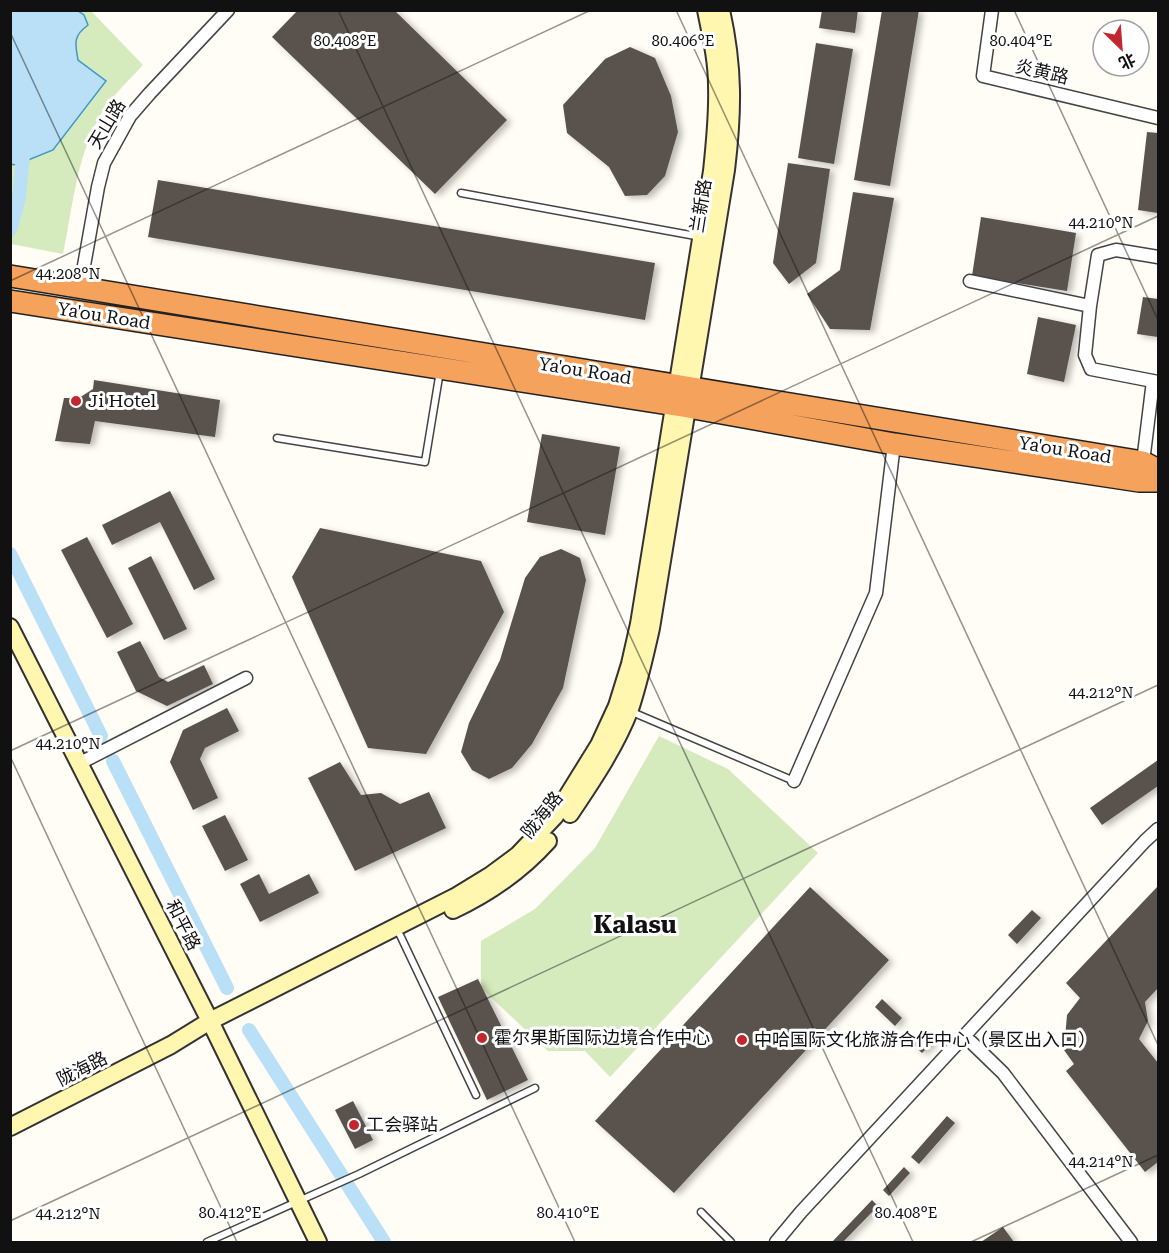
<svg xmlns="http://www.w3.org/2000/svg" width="1169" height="1253" font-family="'Roboto Serif','Noto Sans SC',serif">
<defs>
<filter id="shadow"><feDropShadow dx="4.5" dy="2.5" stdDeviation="3" flood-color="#0004"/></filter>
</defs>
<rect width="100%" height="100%" fill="#fffdf5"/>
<path fill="#d5ebbd" d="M10,11H91L143,65C129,80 114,94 103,111C77,152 73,206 63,254L11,244Z
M659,736L728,769L818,853L610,1077L585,1051H548L481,988V941L535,909L595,848Z"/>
<path fill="#b9e0f7" stroke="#3f96cf" stroke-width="1.5" d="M10,11H78L84,15L88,25C73,36 75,43 78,60L106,81L53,150L16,165L10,164Z"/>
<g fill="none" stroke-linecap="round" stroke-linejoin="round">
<path stroke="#b9e0f7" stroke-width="14" d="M10,230L19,198L24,144
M10,554L101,736
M113,761L227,988
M249,1030L384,1242"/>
</g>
<path fill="#5a524d" filter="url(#shadow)" d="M298,10H394L507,120L435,194L272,37Z
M822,10H858L855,33L819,28Z
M882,10H919L890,186L854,180Z
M816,43L853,49L834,164L798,158Z
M630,47L655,58L671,96L678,132L665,176L647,195L625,196L609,167L567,133L563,105L605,59Z
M1147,132L1158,133V213L1138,210Z
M788,163L830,169L816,263L789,284L773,263Z
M158,180L655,263L645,320L148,237Z
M853,192L894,198L870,330L830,329L807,294L840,270Z
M981,217L1076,233L1067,291L972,276Z
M1143,297L1158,299V337L1137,334Z
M1038,317L1076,325L1064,382L1027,374Z
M94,380L220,400L215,437L95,421L90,444L55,441L64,398H79L93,389Z
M542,434L620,447L605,535L527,522Z
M170,491L215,579L194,590L160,522L112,545L102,525Z
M320,528L481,561L504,612L426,754L368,748L292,577Z
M87,537L133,624L107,638L61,550Z
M561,549L580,558L586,580L563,688L532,744L512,768L489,779L472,770L461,752L469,723L500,660L525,578L540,557Z
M151,556L187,629L164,640L128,568Z
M140,641L159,677L168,682L204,665L213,684L167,706L136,691L117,652Z
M227,708L239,731L205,748L200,759L218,798L193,810L170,762L183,730Z
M1158,760V786L1102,825L1090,808Z
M340,762L361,795L381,793L400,804L429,792L446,828L355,871L308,778Z
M225,815L248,860L225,871L202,826Z
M259,874L269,894L309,874L319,893L260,922L240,884Z
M1158,886V988L1145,1002L1148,1021L1139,1039L1158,1063V1162L1145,1172L1066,1071L1074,1064L1064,1050L1067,1015L1080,998L1066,983Z
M810,887L889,960L674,1193L595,1121Z
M1032,910L1041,918L1017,944L1008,935Z
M478,979L528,1080L487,1100L438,997Z
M882,999L902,1018L895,1026L875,1007Z
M921,1030L933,1042L922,1053L910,1041Z
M353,1101L373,1140L355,1149L335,1110Z
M947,1116L955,1123L919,1164L911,1157Z
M904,1167L910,1173L889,1196L883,1190Z
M872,1200L878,1206L843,1242H832Z
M1003,1227L1014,1242H981Z"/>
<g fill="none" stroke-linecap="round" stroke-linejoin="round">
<defs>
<path id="lane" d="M461,193L701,237
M277,438L425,462L440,371
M632,712L794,781
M400,935L476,1095
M701,1212L731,1242
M207,1242L359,1174L535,1088"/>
<path id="street" d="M992,10L983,76L1158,118
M970,281L1090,306L1085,355L1091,369L1158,382
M80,288L98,187L104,163L130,116L150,93L228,10
M1090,306L1098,255L1116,250L1158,257
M1143,462L1153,381
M80,763L246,678
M794,781L876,593L894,444
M962,1037L971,1042L1003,1073L1131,1242
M776,1242L801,1212L1145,841L1158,829"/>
<path id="secondary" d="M10,627L210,1021L318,1242
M570,814C592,781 616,746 630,709C639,682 645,655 651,628L726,170C733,112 734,68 721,10
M453,910C489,893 522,870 548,841
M10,1127L171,1045L210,1021L455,897L491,875L518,855L555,816L599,745L617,706L630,664L639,624L712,171C715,143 718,114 717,86C717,60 711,35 706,10"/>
<path id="highway" d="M10,276L1143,462L1158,470
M10,301L688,407L894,444L1139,481H1158"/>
</defs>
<use href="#lane" stroke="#444" stroke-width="9"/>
<use href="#street" stroke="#444" stroke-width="15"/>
<use href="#secondary" stroke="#333" stroke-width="20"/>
<use href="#highway" stroke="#222" stroke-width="24"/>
<use href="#lane" stroke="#fff" stroke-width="6"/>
<use href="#street" stroke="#fff" stroke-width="12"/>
<use href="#secondary" stroke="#fff6b0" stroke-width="16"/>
<use href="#highway" stroke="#f5a25d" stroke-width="21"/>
</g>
<path fill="none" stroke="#111" stroke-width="1.5" stroke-opacity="0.45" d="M338,10L913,1242M676,10L1158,1045M1014,10L1158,320M10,32L575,1242M10,281L591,10M10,751L1158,216M10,756L237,1242M10,1221L1158,685M971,1242L1158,1155"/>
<g fill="#c4262e" stroke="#fff" stroke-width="2">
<circle cx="76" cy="401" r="6"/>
<circle cx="482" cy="1038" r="6"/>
<circle cx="742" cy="1040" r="6"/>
<circle cx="354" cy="1125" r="6"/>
</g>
<g text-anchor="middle" stroke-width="6" stroke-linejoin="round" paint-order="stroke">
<g font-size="18" fill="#111" stroke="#fff">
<text transform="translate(1042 72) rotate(13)" y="6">炎黄路</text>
<text transform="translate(107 124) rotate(-59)" y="6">天山路</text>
<text transform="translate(701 206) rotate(-81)" y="6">兰新路</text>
<text transform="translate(104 316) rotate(9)" y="6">Ya'ou Road</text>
<text transform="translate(585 371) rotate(9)" y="6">Ya'ou Road</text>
<text transform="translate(1065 450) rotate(9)" y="6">Ya'ou Road</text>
<text transform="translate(542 815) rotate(-51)" y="6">陇海路</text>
<text transform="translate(183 925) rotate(63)" y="6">和平路</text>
<text transform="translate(82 1069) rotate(-27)" y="6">陇海路</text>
</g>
<g font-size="18" fill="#111" stroke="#fff" text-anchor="start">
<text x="88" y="407">Ji Hotel</text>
<text x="494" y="1044">霍尔果斯国际边境合作中心</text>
<text x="754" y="1046">中哈国际文化旅游合作中心（景区出入口）</text>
<text x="366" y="1131">工会驿站</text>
</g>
<g font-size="24" font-weight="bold" fill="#111" stroke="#fff">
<text x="635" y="933">Kalasu</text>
</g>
</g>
<g font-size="15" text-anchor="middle" fill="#111" stroke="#fff" stroke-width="6" stroke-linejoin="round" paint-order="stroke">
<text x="345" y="46">80.408°E</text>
<text x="683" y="46">80.406°E</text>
<text x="1021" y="46">80.404°E</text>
<text x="1101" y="228">44.210°N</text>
<text x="68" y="279">44.208°N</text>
<text x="1101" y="698">44.212°N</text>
<text x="68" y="749">44.210°N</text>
<text x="1101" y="1167">44.214°N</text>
<text x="230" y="1218">80.412°E</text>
<text x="568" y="1218">80.410°E</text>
<text x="906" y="1218">80.408°E</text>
<text x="68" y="1219">44.212°N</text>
</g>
<rect width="1169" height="1253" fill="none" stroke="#111111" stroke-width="24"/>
<g transform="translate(1121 48) rotate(155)"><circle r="28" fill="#ffffff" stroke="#a0a0a0" stroke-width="1.5"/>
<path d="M0-4.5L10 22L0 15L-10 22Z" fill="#c4262e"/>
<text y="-9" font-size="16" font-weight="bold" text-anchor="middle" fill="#111111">北</text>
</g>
</svg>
